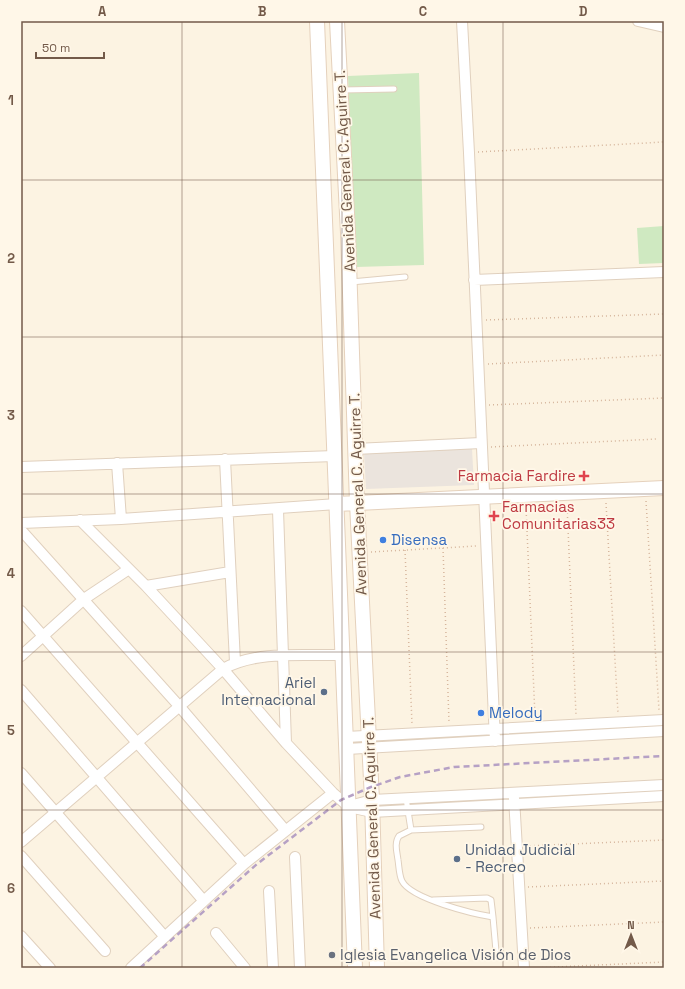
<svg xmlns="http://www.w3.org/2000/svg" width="685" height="989" font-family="'Space Grotesk',sans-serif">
<rect width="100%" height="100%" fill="#fcf3e2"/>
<path fill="#ebe4dd" d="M472,449L474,485L366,489L364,453Z"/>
<path fill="#cfe9c1" d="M419,73L424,265L356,267L348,76Z
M664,226V263L639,264L637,228Z"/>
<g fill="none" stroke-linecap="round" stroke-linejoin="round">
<defs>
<path id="lane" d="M342,90L394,89
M351,282L405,277
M406,798L411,830L399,836C394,843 397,852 398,860C399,866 399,875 402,881C411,899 474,914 493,917L496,951
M411,830L481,827
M433,900L487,898L491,900L493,917"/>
<path id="street" d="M462,21L469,153L495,741
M638,21L664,27
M474,280L664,272
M355,449L481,443
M225,459L235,662
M117,463L121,519
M21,467L335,456
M278,510L286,743
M80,520L146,586L223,669L286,743L333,793L349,807L372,812L664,796
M21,523L121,519L337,504
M21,530L180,707L285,830
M146,586L230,572
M21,611L244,864
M21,656L84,599L129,569
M21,690L203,900
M346,737L664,720
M347,749L664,731
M21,773L165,937
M514,798L524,968
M349,806L372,800L664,785
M21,842L223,669C257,650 304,656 342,655
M21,856L105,951
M295,857L300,968
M269,891L273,968
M216,933L245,968
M21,936L50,968
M131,968L244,864L333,793"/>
<path id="secondary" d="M317,21L355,968
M337,21L348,233L357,503L372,800L377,968
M337,504L664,488"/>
</defs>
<use href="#lane" stroke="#e0d0be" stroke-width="7"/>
<use href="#street" stroke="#e0d0be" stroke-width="12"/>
<use href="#secondary" stroke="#e5d1bc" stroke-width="16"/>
<path stroke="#d6b69d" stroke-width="1.5" stroke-dasharray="1 3" stroke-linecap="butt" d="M478,152L664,142
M486,320L664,314
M488,364L664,355
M489,405L664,398
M491,447L657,439
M646,501L659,710
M606,503L618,713
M567,505L576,715
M526,507L535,717
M443,548L449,722
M405,550L412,724
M371,552L477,546
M526,846L664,840
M528,887L664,881
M530,928L664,922
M534,968L664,962"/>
<use href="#lane" stroke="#fff" stroke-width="5"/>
<use href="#street" stroke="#fff" stroke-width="10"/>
<use href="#secondary" stroke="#fff" stroke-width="14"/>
<path stroke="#b6a1c5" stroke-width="2.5" stroke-dasharray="6 4" stroke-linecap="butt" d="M140,968L257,864L341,800L371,787L400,777L454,767L664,756"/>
</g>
<path fill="none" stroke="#735a49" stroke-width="1" stroke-opacity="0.55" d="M182,21V968M342,21V968M503,21V968M21,180H664M21,337H664M21,494H664M21,652H664M21,810H664"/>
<g fill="#e0444e" stroke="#fff7e8" stroke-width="1.5">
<path d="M582 470h4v4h4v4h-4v4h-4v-4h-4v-4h4z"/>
<path d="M492 510h4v4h4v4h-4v4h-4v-4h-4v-4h4z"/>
</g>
<g fill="#3f7fe0" stroke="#fff7e8" stroke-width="1.5">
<circle cx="383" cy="540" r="4"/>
<circle cx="481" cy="713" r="4"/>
</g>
<g fill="#5c6f8a" stroke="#fff7e8" stroke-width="1.5">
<circle cx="324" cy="692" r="4"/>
<circle cx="457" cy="859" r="4"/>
</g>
<circle fill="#6b7280" stroke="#fff7e8" stroke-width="1.5" cx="332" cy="955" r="4"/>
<g text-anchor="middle" stroke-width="3.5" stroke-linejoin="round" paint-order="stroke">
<g font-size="15" fill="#735a49" stroke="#fff7e8">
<text transform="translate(345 171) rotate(-93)" y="5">Avenida General C. Aguirre T.</text>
<text transform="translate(358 494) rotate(-92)" y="5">Avenida General C. Aguirre T.</text>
<text transform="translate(372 818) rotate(-92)" y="5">Avenida General C. Aguirre T.</text>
</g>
<g font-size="15" fill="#be3a42" stroke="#fff7e8" text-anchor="end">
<text x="576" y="481">Farmacia Fardire</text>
<text x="502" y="512" text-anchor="start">Farmacias<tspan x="502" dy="17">Comunitarias33</tspan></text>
</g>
<g font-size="15" fill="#366cbe" stroke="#fff7e8" text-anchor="start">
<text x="391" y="545">Disensa</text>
<text x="489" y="718">Melody</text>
</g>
<g font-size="15" fill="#4e5e75" stroke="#fff7e8" text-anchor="end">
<text x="316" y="688">Ariel<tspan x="316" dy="17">Internacional</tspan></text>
<text x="465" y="855" text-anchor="start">Unidad Judicial<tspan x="465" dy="17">- Recreo</tspan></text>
</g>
<g font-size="15" fill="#5b616d" stroke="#fff7e8" text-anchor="start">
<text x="340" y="960">Iglesia Evangelica Visión de Dios</text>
</g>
</g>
<rect width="685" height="989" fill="none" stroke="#fff7e8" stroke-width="44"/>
<g transform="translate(631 935)" stroke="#fff7e8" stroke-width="3" paint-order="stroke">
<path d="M0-3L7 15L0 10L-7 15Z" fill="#735a49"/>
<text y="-6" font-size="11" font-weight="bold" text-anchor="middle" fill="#735a49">N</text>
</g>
<path d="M36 52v6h68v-6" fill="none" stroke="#735a49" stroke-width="2"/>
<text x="42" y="52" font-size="12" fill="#735a49" stroke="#fff7e8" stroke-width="3" paint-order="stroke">50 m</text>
<rect x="22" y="22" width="641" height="945" fill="none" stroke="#735a49" stroke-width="1.5"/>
<g font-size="13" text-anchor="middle" font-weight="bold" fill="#735a49">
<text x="102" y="16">A</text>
<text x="262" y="16">B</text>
<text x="423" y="16">C</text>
<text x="583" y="16">D</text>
<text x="11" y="105">1</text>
<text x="11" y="263">2</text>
<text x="11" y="420">3</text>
<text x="11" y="578">4</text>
<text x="11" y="735">5</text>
<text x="11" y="893">6</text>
</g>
</svg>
